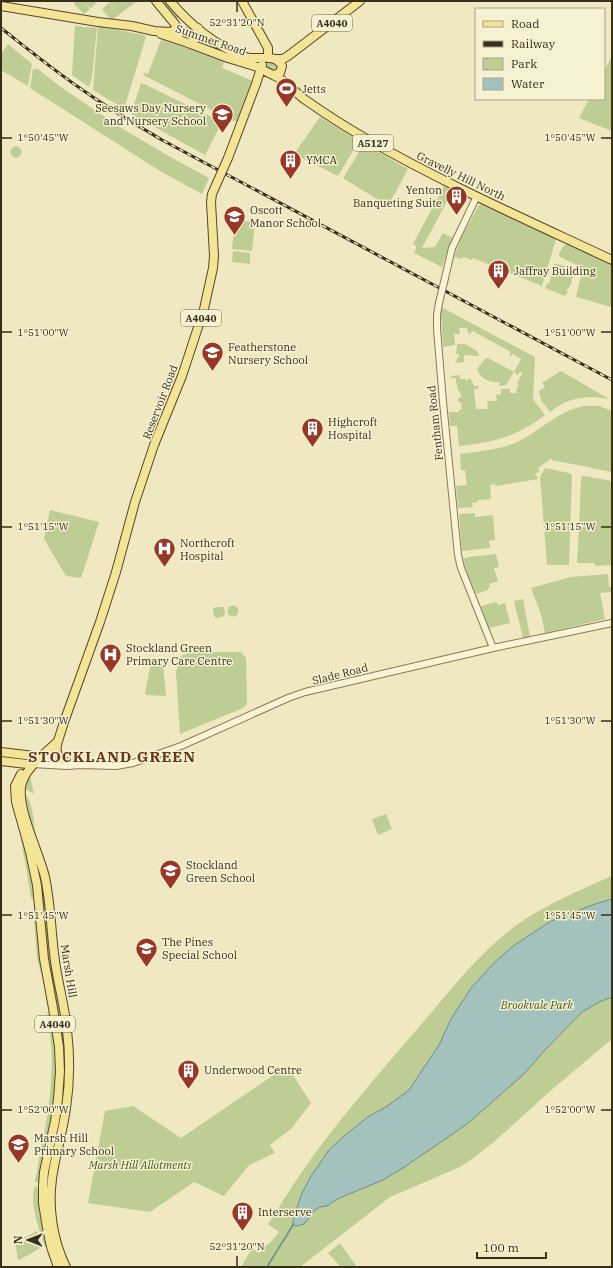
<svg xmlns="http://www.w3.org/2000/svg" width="613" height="1268" font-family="'IBM Plex Serif',serif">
<rect width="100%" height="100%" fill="#efe8c0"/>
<path fill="#becd94" d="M75,1H98L91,8L85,3L90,9L84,14L74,4Z
M111,1H137L112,20L102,10L108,3L114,9L109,3Z
M160,1H167L180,15L175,20Z
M75,26L97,28L92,77L89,87L72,75Z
M98,26L144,35L146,37L124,109L93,90Z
M182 33a6 6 0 1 1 12 0a6 6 0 1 1-12 0Z
M203,38L223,50L222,53L200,44Z
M161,40L186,48L224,62L222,68L253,81L237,121H233L143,75L144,73L148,74Z
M8,44L32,64L28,86L1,70V54Z
M612,56V131L579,118L589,99H604V71Z
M269,61C273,61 276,64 277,68L274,72L267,69V63Z
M33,69H38L58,85L118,126L165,154L209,178L202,194L160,171L30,88Z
M141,83L144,84L222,122L205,155L131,114Z
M320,117L359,141L338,176L294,154Z
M364,144L408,169L388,206L343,178Z
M10.5 152a5.5 5.5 0 1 1 11 0a5.5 5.5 0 1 1-11 0Z
M444,186L453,190L422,248L435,247L443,233L453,238L449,247L442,267L414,253L416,248V246L413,244Z
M481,204L556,239L542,286L473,258L472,260L463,257L462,259L454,257L461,238L479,205Z
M235,220L255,222L252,251L232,249Z
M568,244L612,265L611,307L576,297L583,268L560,257L559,254L563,246Z
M233,251L250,253V264L232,262Z
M554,264H557L565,266L566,265L576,269L571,281L572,282L568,289H567L566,290L568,291L565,296L545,288L547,283L549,284Z
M441,307L535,357L533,399L545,415C516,437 495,442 459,446L457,426H450L449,412H459V410L462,409L461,402H458V398H461L460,391H458L457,384L456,383V378H451V376L460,375V379H466V381L470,378L475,387L477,385L479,388L475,389L474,390L476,409H488L487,401H497L496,395L501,394V389H510V393H517L516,389L519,385L517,384L522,373L520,371L518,375L514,372L506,385L500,386L499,382C490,383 480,379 477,369L485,359L488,358L514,372L521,359L513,354L511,356L509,355L511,352L473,331L470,334L468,333L467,328H459L460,334H454L455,345L443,347L441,313Z
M457,344H465L477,351L479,356L464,355V362L454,363L457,361V358L459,357V354H456Z
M561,371L609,399C587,394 567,398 550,412L541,400L539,391L545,387L542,383Z
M587,406H599L612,411V472L552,460L551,458L548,461L538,468L540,471L535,474L538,479L496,486L495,484L490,485L491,499L478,500V502L472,503V505H473V507L458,508L456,486L467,485L465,470H461L460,454C480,451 501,450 519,441C542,430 561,408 587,406Z
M545,468L569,473L572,475L569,565H547L540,477Z
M584,476L612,481V564L611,565L595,566V563H577L578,548H586H578L581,480L582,476Z
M50,510L99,522L81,578L66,576L44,539Z
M475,513V517L493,515L495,540L489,541L490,548L462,551L459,514Z
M496,554L499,567L494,568L498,581L489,584L490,587L488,588V590L476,594L468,575L463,559L469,557Z
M608,574L609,587H611V583H612L611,592L600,593L605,619L545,633L541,614L531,588L571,577Z
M523,599L530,636L523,638L514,601Z
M497,602L498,605L505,603L510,623L489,628L481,606Z
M227.5 611a5.5 5.5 0 1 1 11 0a5.5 5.5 0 1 1-11 0Z
M219,607H224L225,614L222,617L216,618L214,616L213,608Z
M190,652H241L246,658L247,704L243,708L180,734L176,672L181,656Z
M151,663L163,664L166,696L146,695L145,693Z
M30,776L34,794L25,789V782L27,778Z
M26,795C33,804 35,829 36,841L31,825L24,796Z
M386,814L392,829L378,835L372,819Z
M19,827L32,872L35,900L31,898Z
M33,847C40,869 44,886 45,908L44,909H42Z
M612,876V1039L549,1092L495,1141L472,1159L460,1167L390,1197L300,1267H241L252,1248L259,1253L263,1248L270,1243L279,1232L268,1224C283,1201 297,1178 313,1156C346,1111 383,1069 419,1027C450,991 479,952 518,924C547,904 580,890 612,876Z
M34,920H36L38,922L43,970L42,974H41L37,958Z
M47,920L48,922L64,1025L66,1060L63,1113L57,1136L55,1135L60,1097L44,923Z
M47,1012L50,1013C52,1025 55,1038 56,1050C58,1079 53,1106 49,1134L44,1135C52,1092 55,1055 47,1012Z
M287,1066L311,1103L291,1129L270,1145L275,1153L249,1165L224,1196L194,1182L150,1212L88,1203L105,1111L133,1106L181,1138Z
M42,1143L46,1149L40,1182H35Z
M35,1186L37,1187L41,1201L47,1245L45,1247C39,1230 29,1203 35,1186Z
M37,1231L41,1244L39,1249L19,1260H18L15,1242Z
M340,1243L357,1267H341L328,1253Z"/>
<path fill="#a3c1bd" stroke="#6a8f8b" d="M612,899V997L599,1002L582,1012L545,1050L524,1074L467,1124L406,1166L383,1180L337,1199L327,1206L320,1207L316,1209L304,1224L297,1226L293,1225V1221L294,1216L302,1193L311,1176L329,1150L344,1136L369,1116L386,1107L409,1090L439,1045L451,1019L471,988L493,964L513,946L551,921L595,904Z"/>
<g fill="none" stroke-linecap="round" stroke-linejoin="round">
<path stroke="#6a8f8b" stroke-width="1.5" d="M267,1267L293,1225"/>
<defs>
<path id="minor" d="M445,278L452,248L477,196
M439,303L437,315V329L443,402L458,555L461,568L493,648
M38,757L62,760L74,763
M32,764L67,766L81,765L116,766L133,763L181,746L288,698L305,692L493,648L612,623"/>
<path id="major" d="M156,1L175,24L179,34
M170,1C190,25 217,47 246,57C259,61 274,52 282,66L280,73L273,75L261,69
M242,1L268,48V57
M1,6L98,22L132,26L154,31L170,32L178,29
M161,34L188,43L228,58L261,68
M188,43L193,41L198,36V28
M276,59H283L288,56L360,1
M273,75C285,80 294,91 304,99C324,113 344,126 365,138C445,184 529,221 612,260
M228,158L256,84L262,65
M58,741C56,748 55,754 62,760
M1,752L34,756
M1,761L27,764
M21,774L15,786L16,802L30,852L37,885L44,959L53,1008L59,1047L60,1071L58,1099L55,1121L44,1172L43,1185V1203L47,1228L51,1247L58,1267
M66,1267C53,1241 48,1208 52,1179C55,1155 63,1132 66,1108C70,1082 70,1055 67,1030C65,1007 58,984 55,961C51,933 51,905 45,877C39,852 18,812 21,787C24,768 45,754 58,741L59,738L64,722L100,622L116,572L135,502L154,445L182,376L204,309L213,268L214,256L211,202L212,194L216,185"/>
</defs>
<use href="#minor" stroke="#897958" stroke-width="8"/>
<use href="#major" stroke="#56462c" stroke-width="10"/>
<use href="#minor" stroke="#faf4d4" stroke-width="6"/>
<use href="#major" stroke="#f4e496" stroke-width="8"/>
<defs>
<path id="rail" d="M1,28C29,50 57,73 87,93C111,110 137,125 162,140L612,380"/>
</defs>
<use href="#rail" stroke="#382e1c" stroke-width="3"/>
<use href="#rail" stroke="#f6f1d0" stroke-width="1.5" stroke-dasharray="4.5" stroke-linecap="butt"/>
<defs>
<path id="minor-bridge" d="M439,303L445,278"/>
<path id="major-bridge" d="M216,185L228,158"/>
</defs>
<use href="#minor-bridge" stroke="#897958" stroke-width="8" stroke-linecap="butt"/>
<use href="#major-bridge" stroke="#56462c" stroke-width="10" stroke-linecap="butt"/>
<use href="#minor-bridge" stroke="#faf4d4" stroke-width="6"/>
<use href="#major-bridge" stroke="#f4e496" stroke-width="8"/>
</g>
<path fill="none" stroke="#382e1c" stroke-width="1.5" d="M237,2V12M2,138H12M601,138H611M2,332H12M601,332H611M2,527H12M601,527H611M2,721H12M601,721H611M2,915H12M601,915H611M2,1110H12M601,1110H611M237,1256V1266"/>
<defs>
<symbol id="stadium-pin" viewBox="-11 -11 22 30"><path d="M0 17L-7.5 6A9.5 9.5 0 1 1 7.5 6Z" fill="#993626" stroke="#f6f1d0"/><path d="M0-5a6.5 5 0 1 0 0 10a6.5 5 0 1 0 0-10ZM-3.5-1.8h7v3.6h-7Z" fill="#fff"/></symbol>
<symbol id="school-pin" viewBox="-11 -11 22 30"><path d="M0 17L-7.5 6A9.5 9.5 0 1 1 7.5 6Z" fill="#993626" stroke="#f6f1d0"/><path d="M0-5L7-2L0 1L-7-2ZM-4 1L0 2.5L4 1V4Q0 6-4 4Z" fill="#fff"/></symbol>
<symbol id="building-pin" viewBox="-11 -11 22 30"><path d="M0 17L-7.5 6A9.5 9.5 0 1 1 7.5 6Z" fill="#993626" stroke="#f6f1d0"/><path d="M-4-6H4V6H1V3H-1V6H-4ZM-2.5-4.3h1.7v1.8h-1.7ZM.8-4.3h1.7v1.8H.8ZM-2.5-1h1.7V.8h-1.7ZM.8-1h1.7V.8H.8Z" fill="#fff"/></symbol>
<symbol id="hospital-pin" viewBox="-11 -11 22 30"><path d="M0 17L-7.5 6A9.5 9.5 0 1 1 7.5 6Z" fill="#993626" stroke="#f6f1d0"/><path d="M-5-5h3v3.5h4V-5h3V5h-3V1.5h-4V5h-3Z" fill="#fff"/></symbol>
</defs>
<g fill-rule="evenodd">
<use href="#stadium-pin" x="274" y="76" width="25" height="34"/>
<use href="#school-pin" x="210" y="102" width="25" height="34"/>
<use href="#building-pin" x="278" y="148" width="25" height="34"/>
<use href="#building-pin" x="444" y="184" width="25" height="34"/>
<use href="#school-pin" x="222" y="204" width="25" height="34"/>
<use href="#building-pin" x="486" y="258" width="25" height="34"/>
<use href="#school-pin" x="200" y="340" width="25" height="34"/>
<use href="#building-pin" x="300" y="416" width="25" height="34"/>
<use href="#hospital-pin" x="152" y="536" width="25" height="34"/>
<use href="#hospital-pin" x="98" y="642" width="25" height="34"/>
<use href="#school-pin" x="158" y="858" width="25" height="34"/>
<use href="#school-pin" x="134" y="936" width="25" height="34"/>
<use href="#building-pin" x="176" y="1058" width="25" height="34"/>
<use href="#school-pin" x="6" y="1132" width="25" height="34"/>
<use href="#building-pin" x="230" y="1200" width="25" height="34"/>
</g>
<g text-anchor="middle" stroke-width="3" stroke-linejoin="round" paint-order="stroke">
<g fill="#f6f1d0" stroke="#716852" stroke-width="1">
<rect x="312" y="15" width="40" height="16" rx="3"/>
<rect x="353" y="135" width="40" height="16" rx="3"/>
<rect x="181" y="310" width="40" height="16" rx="3"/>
<rect x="35" y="1016" width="40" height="16" rx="3"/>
</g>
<g font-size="10" font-weight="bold" fill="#382e1c">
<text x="332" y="27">A4040</text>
<text x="373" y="147">A5127</text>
<text x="201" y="322">A4040</text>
<text x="55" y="1028">A4040</text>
</g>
<g font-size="11" fill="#382e1c" stroke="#f6f1d0">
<text transform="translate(211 40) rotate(19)" y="4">Summer Road</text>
<text transform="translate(461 176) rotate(26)" y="4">Gravelly Hill North</text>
<text transform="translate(160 402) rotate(-69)" y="4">Reservoir Road</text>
<text transform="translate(435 423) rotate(-96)" y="4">Fentham Road</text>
<text transform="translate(340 674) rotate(-14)" y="4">Slade Road</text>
<text transform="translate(69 971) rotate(81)" y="4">Marsh Hill</text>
</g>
<g font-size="11" fill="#382e1c" stroke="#f6f1d0" text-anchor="start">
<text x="302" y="93">Jetts</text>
<text x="206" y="112" text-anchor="end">Seesaws Day Nursery<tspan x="206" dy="13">and Nursery School</tspan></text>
<text x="306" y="164">YMCA</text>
<text x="442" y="194" text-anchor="end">Yenton<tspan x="442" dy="13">Banqueting Suite</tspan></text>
<text x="250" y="214">Oscott<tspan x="250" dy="13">Manor School</tspan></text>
<text x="514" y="275">Jaffray Building</text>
<text x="228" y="351">Featherstone<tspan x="228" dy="13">Nursery School</tspan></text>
<text x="328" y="426">Highcroft<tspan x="328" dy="13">Hospital</tspan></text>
<text x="180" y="547">Northcroft<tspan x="180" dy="13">Hospital</tspan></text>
<text x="126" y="652">Stockland Green<tspan x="126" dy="13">Primary Care Centre</tspan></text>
<text x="186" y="869">Stockland<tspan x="186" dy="13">Green School</tspan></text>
<text x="162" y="946">The Pines<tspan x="162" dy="13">Special School</tspan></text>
<text x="204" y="1074">Underwood Centre</text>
<text x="34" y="1142">Marsh Hill<tspan x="34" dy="13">Primary School</tspan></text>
<text x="258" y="1216">Interserve</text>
</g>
<g font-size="11" font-style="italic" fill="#415522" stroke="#f6f1d0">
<text x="537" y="1009">Brookvale Park</text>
<text x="140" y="1169">Marsh Hill Allotments</text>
</g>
<g font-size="15" font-weight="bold" letter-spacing="1" fill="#66351b" stroke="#f6f1d0">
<text x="112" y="762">STOCKLAND GREEN</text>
</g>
</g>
<g font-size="10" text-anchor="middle" fill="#382e1c" stroke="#f6f1d0" stroke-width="3" stroke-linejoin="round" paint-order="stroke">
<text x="237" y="26">52°31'20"N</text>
<text x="570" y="141">1°50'45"W</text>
<text x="43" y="141">1°50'45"W</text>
<text x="570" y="336">1°51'00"W</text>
<text x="43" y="336">1°51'00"W</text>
<text x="570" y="530">1°51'15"W</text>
<text x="43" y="530">1°51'15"W</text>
<text x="570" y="724">1°51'30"W</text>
<text x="43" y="724">1°51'30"W</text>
<text x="570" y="919">1°51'45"W</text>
<text x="43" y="919">1°51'45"W</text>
<text x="43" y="1113">1°52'00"W</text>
<text x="570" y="1113">1°52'00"W</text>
<text x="237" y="1250">52°31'20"N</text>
</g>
<rect width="613" height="1268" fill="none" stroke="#382e1c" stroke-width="4"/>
<rect x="475" y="8" width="130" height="92" fill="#f6f1d0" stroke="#aaa388"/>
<rect x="483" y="21" width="20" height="6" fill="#f4e496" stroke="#aaa388"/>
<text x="511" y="28" font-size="12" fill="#382e1c">Road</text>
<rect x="483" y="41" width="20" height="6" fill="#382e1c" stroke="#aaa388"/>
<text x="511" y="48" font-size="12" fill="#382e1c">Railway</text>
<rect x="483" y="58" width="20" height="12" fill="#becd94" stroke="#aaa388"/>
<text x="511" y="68" font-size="12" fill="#382e1c">Park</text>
<rect x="483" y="78" width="20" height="12" fill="#a3c1bd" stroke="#aaa388"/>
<text x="511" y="88" font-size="12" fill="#382e1c">Water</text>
<g transform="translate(28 1240) rotate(270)" stroke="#f6f1d0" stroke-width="3" paint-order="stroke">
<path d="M0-3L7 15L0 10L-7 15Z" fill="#382e1c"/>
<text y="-6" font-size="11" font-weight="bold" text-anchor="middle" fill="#382e1c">N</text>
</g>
<path d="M477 1252v6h69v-6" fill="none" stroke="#382e1c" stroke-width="2"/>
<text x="483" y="1252" font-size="12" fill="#382e1c" stroke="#f6f1d0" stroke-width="3" paint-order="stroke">100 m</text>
</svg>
